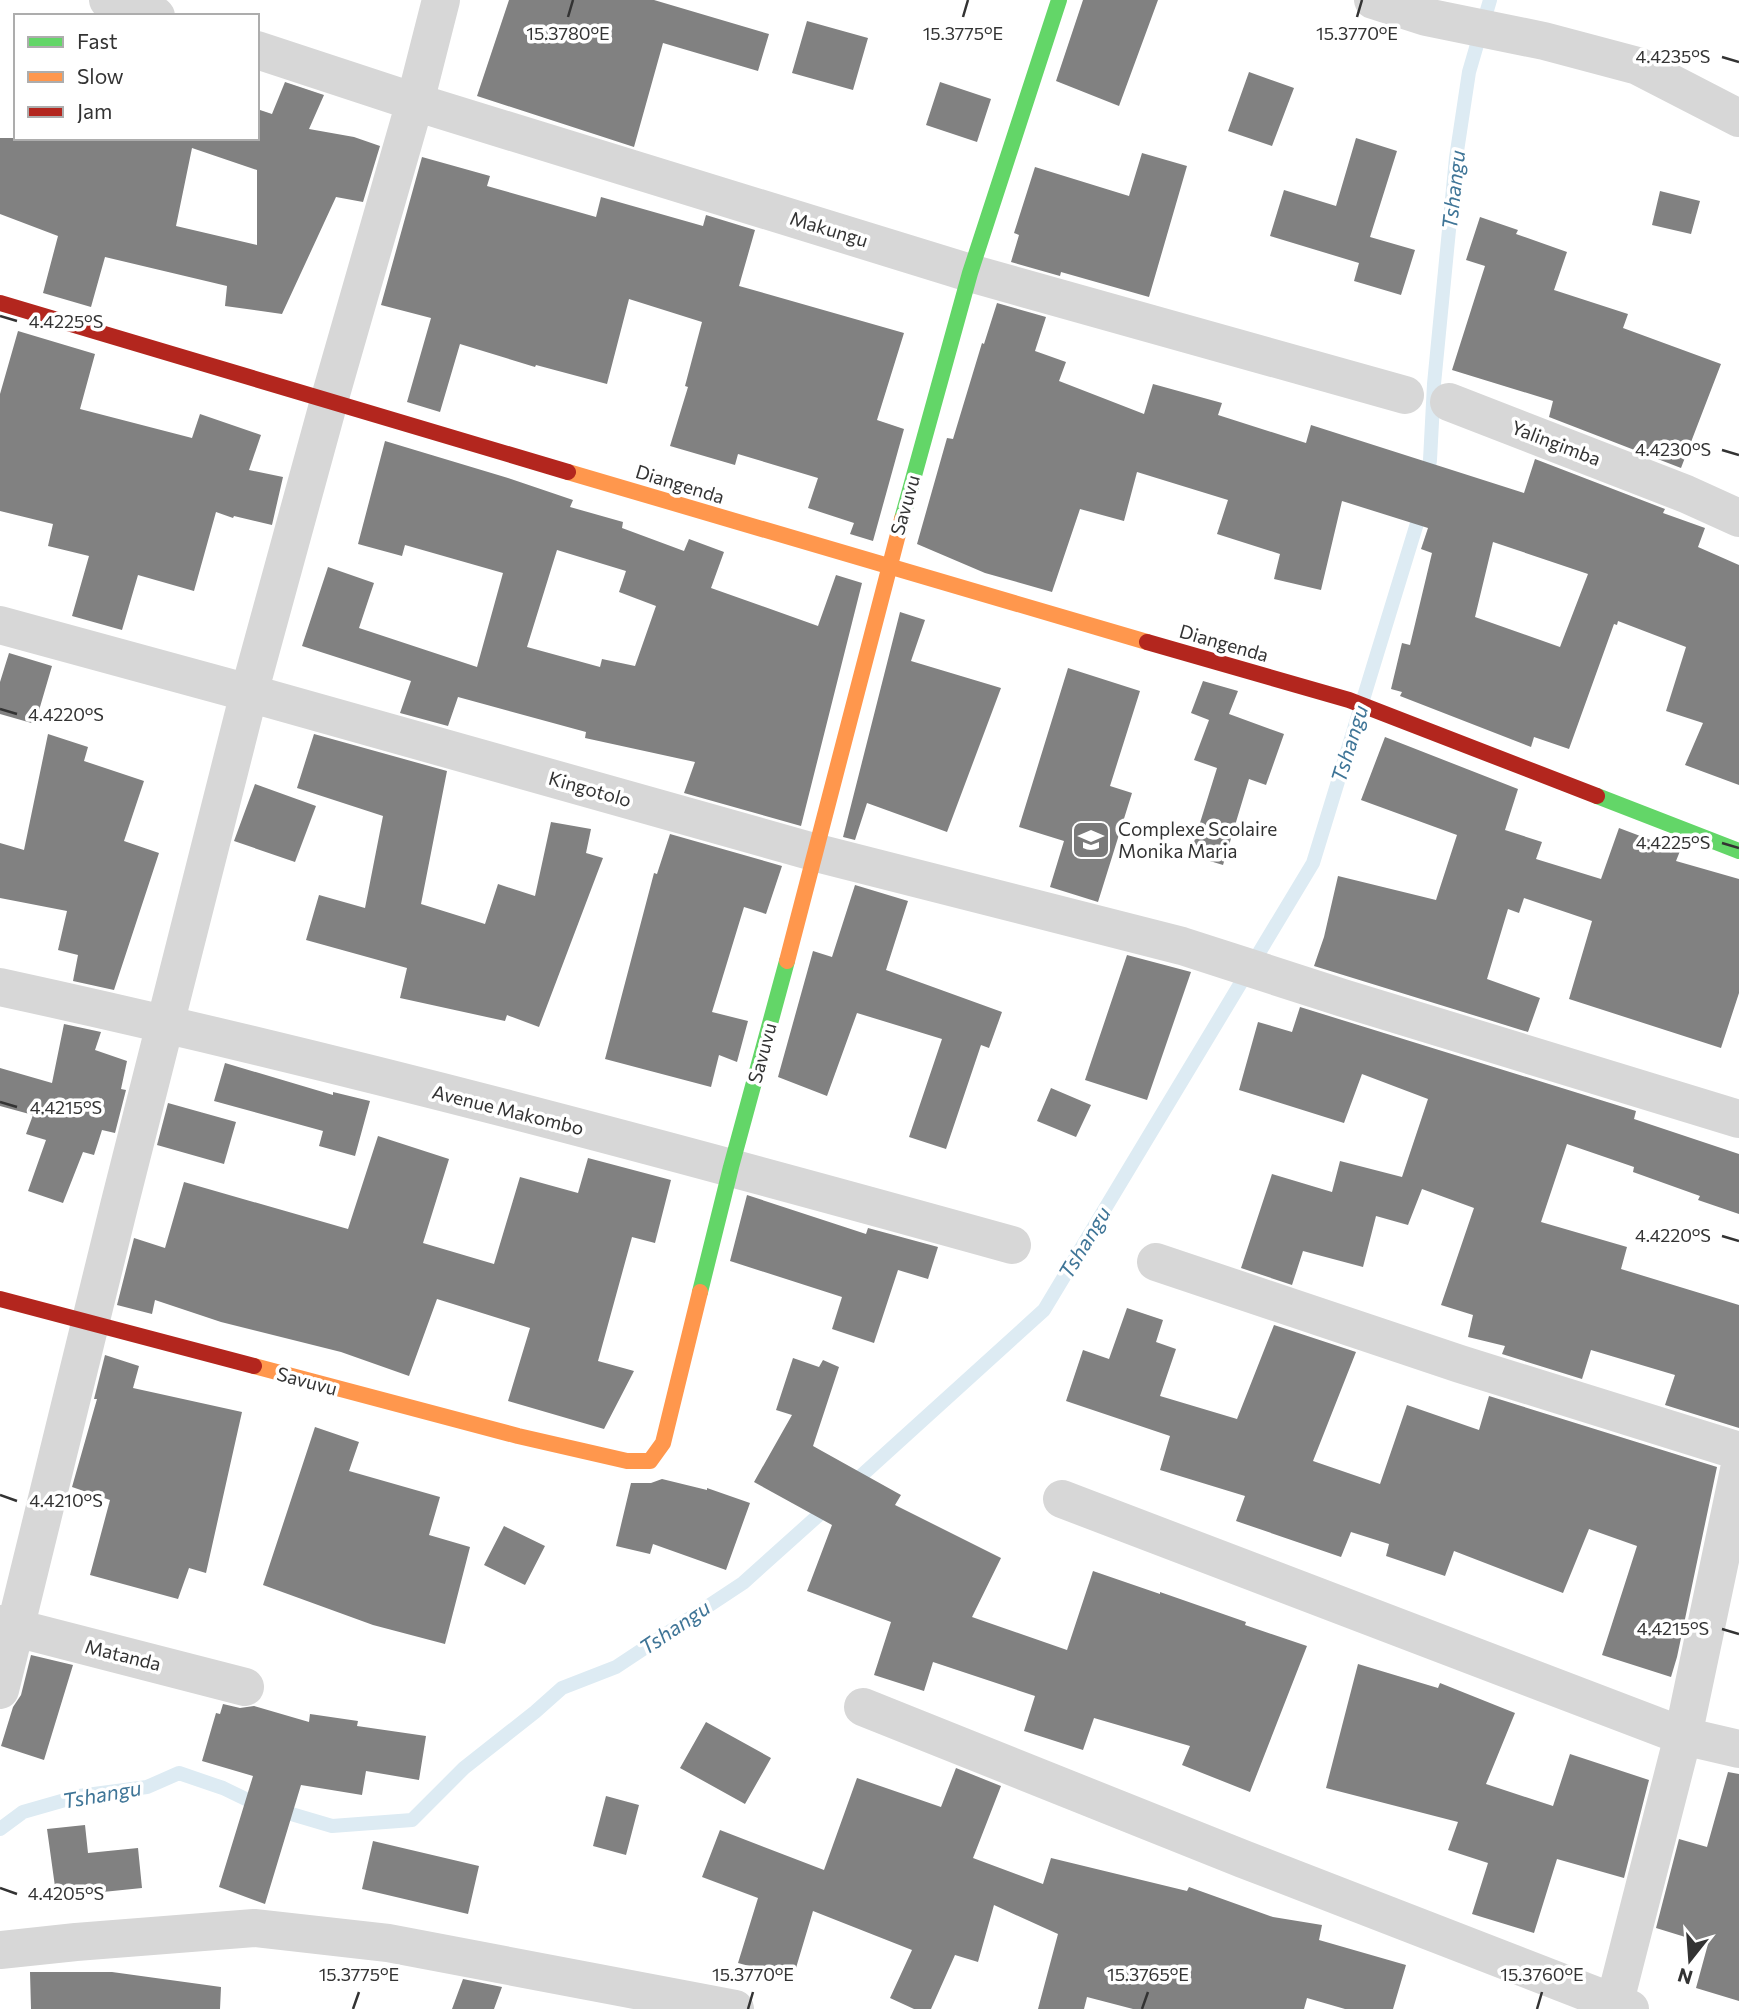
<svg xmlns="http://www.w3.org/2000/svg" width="1739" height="2009" font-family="Commissioner,sans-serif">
<rect width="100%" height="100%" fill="#fff"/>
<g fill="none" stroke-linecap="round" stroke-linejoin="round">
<path stroke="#ddebf3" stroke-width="14" d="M1427,480L1430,460L1434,384L1456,158L1469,72L1490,0
M851,1485L1044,1310L1313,863L1422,507
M0,1829L23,1812L79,1796L147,1787L179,1773L223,1788L254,1803L332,1826L412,1820L464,1768L535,1712L562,1688L616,1667L743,1583L831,1504"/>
</g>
<path fill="#818181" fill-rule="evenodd" d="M509,0H654L769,34L758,71L663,43L634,147L477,96Z
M1083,0H1158L1119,106L1056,81Z
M807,21L868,38L853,90L792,73Z
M1249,72L1294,88L1272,146L1228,131Z
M285,82L324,95L309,129L354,137L380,146L363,202L336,197L282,314L225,306L227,286L105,257L91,307L43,293L58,236L0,214V138H257V109L272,114ZM192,148L257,170V245L176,226Z
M940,82L991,99L977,142L926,125Z
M1356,138L1397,151L1370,237L1415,250L1401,295L1354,281L1359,263L1270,236L1284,190L1336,206Z
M1142,153L1187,166L1149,297L1061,272L1060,276L1011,262L1019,235L1014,233L1035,167L1129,196Z
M422,157L490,176L487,186L596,217L601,197L703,226L706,215L755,230L739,286L904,333L877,420L904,429L873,541L850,534L854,523L808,508L818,478L738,454L735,465L670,446L688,387L685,386L702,322L629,299L607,384L536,365L535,367L460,344L440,412L407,402L431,318L381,305Z
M1660,191L1700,201L1691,234L1652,225Z
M1480,217L1518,230L1516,234L1567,252L1554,290L1628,314L1623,328L1721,364L1681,468L1549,417L1553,401L1452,370L1485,266L1466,260Z
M997,303L1046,317L1035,351L1066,362L1059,381L1144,414L1153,384L1222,403L1218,415L1306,443L1311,425L1524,493L1535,459L1665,509L1663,513L1705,528L1698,547L1739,565V785L1685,765L1703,723L1666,711L1686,647L1618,621L1617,625L1614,624L1569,749L1534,737L1531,747L1400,696L1402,692L1391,689L1402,643L1410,645L1432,553L1421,549L1428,528L1342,501L1321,590L1274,579L1280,554L1217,534L1228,500L1137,472L1124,521L1080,509L1052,592L985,573L917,544L947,438L953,439L982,343L984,344ZM1493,542L1588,574L1560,647L1475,617Z
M18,331L95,354L80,409L192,438L200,414L261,435L249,470L283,477L272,525L234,516L233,518L216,512L194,591L138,575L122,630L72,616L89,556L48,546L53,524L0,511V394Z
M385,441L508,478L573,500L570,507L623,522L622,528L684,551L689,539L724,552L711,588L818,626L836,575L862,583L801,826L684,793L695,762L585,738L586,732L458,697L448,726L400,713L411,681L302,646L328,567L374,583L359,628L477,667L503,573L405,545L402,556L358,544ZM557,550L626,571L619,592L656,606L635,666L602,659L600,667L527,647Z
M900,612L925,620L911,661L1001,688L947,832L867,803L855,840L843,837Z
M9,653L52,666L35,724L0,714V682Z
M1068,668L1140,691L1110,786L1132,793L1098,902L1050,887L1064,841L1019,827Z
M1203,681L1238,691L1229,714L1284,734L1266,785L1249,779L1223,865L1190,855L1217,768L1194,760L1209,720L1191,713Z
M48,734L88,747L84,761L144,781L124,841L159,853L114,990L73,981L78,955L58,950L67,911L0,898V843L24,850Z
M314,734L447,771L421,904L485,924L498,884L535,896L551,822L591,829L586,853L603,858L539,1027L507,1015L505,1021L400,998L407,968L306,940L319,895L365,908L383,816L297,788Z
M1385,737L1518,789L1505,830L1542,842L1536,859L1601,879L1619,828L1680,851L1676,861L1739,879V993L1721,1048L1569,999L1592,921L1524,898L1519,913L1508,909L1487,979L1540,998L1528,1032L1314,966L1324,937L1338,876L1436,900L1457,835L1361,800Z
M255,784L316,806L295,862L234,841Z
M670,834L782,866L766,914L744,907L712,1012L748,1021L737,1062L719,1055L711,1087L605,1059L654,873L657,874Z
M855,885L908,901L886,970L1002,1012L989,1048L981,1045L946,1149L909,1137L942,1039L857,1013L827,1096L778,1077L813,951L832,957Z
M1127,955L1191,972L1147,1100L1085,1080Z
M1300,1007L1636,1111L1634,1119L1739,1154V1214L1698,1200L1700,1196L1633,1172L1634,1167L1567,1144L1541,1222L1627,1247L1621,1269L1739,1305V1428L1665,1405L1675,1375L1591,1350L1582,1379L1502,1354L1505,1346L1468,1337L1473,1315L1441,1305L1474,1208L1422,1189L1408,1225L1376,1216L1363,1267L1303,1251L1292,1285L1241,1268L1272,1174L1332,1192L1340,1161L1402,1177L1428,1099L1362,1074L1344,1123L1239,1090L1258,1022L1292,1032Z
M64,1024L101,1032L95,1050L127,1061L121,1089L126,1090L115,1133L102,1130L94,1155L83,1152L63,1203L28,1191L46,1140L26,1134L33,1115L0,1106V1068L52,1083Z
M225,1063L333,1095V1092L370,1101L355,1156L319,1146L323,1131L214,1101Z
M1051,1088L1091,1105L1076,1137L1037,1121Z
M168,1103L236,1122L224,1164L157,1145Z
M378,1136L449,1159L423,1243L494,1264L520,1177L578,1193L588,1158L671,1180L655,1243L632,1237L598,1361L634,1371L604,1429L508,1401L530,1328L437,1299L409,1376L341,1352L221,1322L155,1300L152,1314L117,1305L134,1238L165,1248L184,1182L348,1229Z
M747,1195L866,1234L868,1228L938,1247L928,1279L898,1270L874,1343L832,1329L842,1297L730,1261Z
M1127,1308L1163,1320L1156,1342L1176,1349L1160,1396L1237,1419L1274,1325L1356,1352L1313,1461L1380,1484L1407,1405L1479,1430L1489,1396L1717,1467L1677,1657L1671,1677L1602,1655L1637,1546L1589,1529L1563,1593L1454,1551L1445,1576L1386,1556L1389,1544L1351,1532L1341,1557L1236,1521L1245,1496L1160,1470L1170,1436L1066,1401L1083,1350L1109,1359Z
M105,1355L139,1366L133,1388L242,1412L206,1573L189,1568L178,1599L90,1575L110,1500L72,1487L97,1399H94Z
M793,1358L819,1367L823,1360L839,1367L813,1446L901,1495L895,1505L1001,1558L972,1617L1067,1650L1093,1571L1160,1594V1592L1246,1622L1245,1625L1307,1646L1250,1792L1182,1765L1190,1746L1094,1718L1083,1750L1024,1731L1035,1696L933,1662L924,1691L874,1675L891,1622L807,1591L832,1525L754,1482L792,1415L776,1410Z
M315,1427L359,1442L349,1471L440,1497L429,1535L470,1547L445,1644L373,1625L263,1585Z
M662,1479L707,1490V1488L750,1503L726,1570L653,1544L650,1554L616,1546L631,1483H651Z
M504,1526L545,1546L525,1585L484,1565Z
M31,1655L73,1665L44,1760L1,1746L13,1707L21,1695Z
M1358,1664L1438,1688L1440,1683L1515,1713L1486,1784L1553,1806L1570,1754L1649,1780L1624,1878L1557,1859L1534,1933L1472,1914L1488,1863L1448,1850L1458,1822L1326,1788Z
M223,1704L240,1708L254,1706L309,1722L310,1714L358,1721L357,1726L426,1736L419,1780L366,1771L362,1795L301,1785L265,1904L219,1887L253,1776L202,1761L216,1713L220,1714Z
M706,1722L771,1758L745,1804L680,1768Z
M956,1768L1001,1786L973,1858L1043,1884L1051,1858L1187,1891L1189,1887L1273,1917L1322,1925L1319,1940L1406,1965L1393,2009H1345L1307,1998L1304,2009H1133L1087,1997L1084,2009H1038L1058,1934L994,1905L978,1962L955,1955L931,2009H914L890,1998L912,1950L813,1911L793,1978L738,1963L758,1898L702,1877L720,1830L824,1870L857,1778L941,1807Z
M1728,1772L1739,1774V2001L1696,1988L1708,1944L1656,1928L1679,1839L1707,1847Z
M606,1796L639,1805L626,1855L593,1846Z
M85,1825L88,1853L138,1848L142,1888L93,1893L94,1896L57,1901L47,1829Z
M373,1841L479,1866L468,1914L362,1889Z
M30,1972H112L221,1987L220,2009H31Z
M463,1979L502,1987L494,2009H452Z"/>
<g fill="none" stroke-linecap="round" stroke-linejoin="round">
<path stroke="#d7d7d7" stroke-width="38" d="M108,0L156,16
M1373,0L1426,17L1544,41L1638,66L1739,118
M257,50L415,102L970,273L1405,395
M1449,402L1686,494L1739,518
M0,625L249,693L817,853L1182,946L1343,998L1739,1119
M0,987C340,1061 677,1152 1012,1245
M1156,1262L1460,1364L1739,1451
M1062,1499L1683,1736L1739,1749
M0,1624L245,1687
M0,1690L119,1206L249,693L329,401L415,102L441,0
M863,1707L1243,1859L1630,2009
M0,1950L76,1942L254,1928L388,1943L735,2009
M1613,2009L1683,1736L1739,1470"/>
<path stroke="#63d668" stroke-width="16" d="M902,519L970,273L1059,0
M1597,796L1739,851
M700,1292L731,1167L787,961"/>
<path stroke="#ff974d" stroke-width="16" d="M568,472L1147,642
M787,961L902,519
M254,1366L518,1436L627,1461H650L663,1443L700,1292"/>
<path stroke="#b3261e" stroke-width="16" d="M0,303L568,472
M1147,642L1349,700L1597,796
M0,1299L254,1366"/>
</g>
<path fill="none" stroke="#333" stroke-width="2.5" d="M568,17L573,0M963,17L968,0M1357,17L1362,0M1722,57L1739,62M0,316L17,321M1722,450L1739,455M0,709L17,714M1722,843L1739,848M0,1102L17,1107M1722,1236L1739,1241M0,1495L17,1501M1722,1629L1739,1634M0,1888L17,1894M353,2009L359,1992M748,2009L753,1992M1142,2009L1148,1992M1537,2009L1542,1992"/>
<defs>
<symbol id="school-square" viewBox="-11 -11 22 22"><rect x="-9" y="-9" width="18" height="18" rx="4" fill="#7a7a7a" stroke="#fff"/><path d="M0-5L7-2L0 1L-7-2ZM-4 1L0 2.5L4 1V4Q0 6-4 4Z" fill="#fff"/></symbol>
</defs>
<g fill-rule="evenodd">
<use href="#school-square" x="1069" y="818" width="44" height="44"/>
</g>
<g text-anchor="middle" stroke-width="7" stroke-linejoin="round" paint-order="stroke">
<g font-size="19" fill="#333" stroke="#fff">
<text transform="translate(829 229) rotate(17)" y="7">Makungu</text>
<text transform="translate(1556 443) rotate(21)" y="7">Yalingimba</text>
<text transform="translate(680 484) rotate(17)" y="7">Diangenda</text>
<text transform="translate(905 505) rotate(-74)" y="7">Savuvu</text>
<text transform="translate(1224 643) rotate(16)" y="7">Diangenda</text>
<text transform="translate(590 789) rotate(16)" y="7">Kingotolo</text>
<text transform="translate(762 1053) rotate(-75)" y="7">Savuvu</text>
<text transform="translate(508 1110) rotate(14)" y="7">Avenue Makombo</text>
<text transform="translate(307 1381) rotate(15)" y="7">Savuvu</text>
<text transform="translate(123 1655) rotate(14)" y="7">Matanda</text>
</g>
<g font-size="19" fill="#333" stroke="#fff" text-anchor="start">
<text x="1118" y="836">Complexe Scolaire<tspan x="1118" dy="22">Monika Maria</tspan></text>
</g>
<g font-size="21" font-style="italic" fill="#3f7597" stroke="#fff">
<text transform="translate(1454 190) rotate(-84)" y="7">Tshangu</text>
<text transform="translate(1350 744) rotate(-73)" y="7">Tshangu</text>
<text transform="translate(1085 1243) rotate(-59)" y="7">Tshangu</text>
<text transform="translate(675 1628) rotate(-34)" y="7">Tshangu</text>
<text transform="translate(102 1795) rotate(-10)" y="7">Tshangu</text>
</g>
</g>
<g font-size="18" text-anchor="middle" fill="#333" stroke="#fff" stroke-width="7" stroke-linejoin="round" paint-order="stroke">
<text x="568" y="40">15.3780°E</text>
<text x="963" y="40">15.3775°E</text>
<text x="1357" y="40">15.3770°E</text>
<text x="1673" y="63">4.4235°S</text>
<text x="66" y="328">4.4225°S</text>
<text x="1673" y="456">4.4230°S</text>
<text x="66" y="721">4.4220°S</text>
<text x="1673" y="849">4.4225°S</text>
<text x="66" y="1114">4.4215°S</text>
<text x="1673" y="1242">4.4220°S</text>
<text x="66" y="1507">4.4210°S</text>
<text x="1673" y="1635">4.4215°S</text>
<text x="66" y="1900">4.4205°S</text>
<text x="359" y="1981">15.3775°E</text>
<text x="753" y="1981">15.3770°E</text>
<text x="1148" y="1981">15.3765°E</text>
<text x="1542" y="1981">15.3760°E</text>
</g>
<rect x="14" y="14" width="245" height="126" fill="#ffffff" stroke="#adadad" stroke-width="2"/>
<rect x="28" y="37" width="35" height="10" fill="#63d668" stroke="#adadad" stroke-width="2"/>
<text x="77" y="49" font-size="21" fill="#333333">Fast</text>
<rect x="28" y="72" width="35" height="10" fill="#ff974d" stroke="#adadad" stroke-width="2"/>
<text x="77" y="84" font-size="21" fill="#333333">Slow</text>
<rect x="28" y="107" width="35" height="10" fill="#b3261e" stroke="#adadad" stroke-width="2"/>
<text x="77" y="119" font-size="21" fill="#333333">Jam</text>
<g transform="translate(1690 1960) rotate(197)" stroke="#ffffff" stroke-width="5" paint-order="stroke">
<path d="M0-5L12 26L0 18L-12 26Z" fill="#333333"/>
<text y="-10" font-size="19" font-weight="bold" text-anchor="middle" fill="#333333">N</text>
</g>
</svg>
